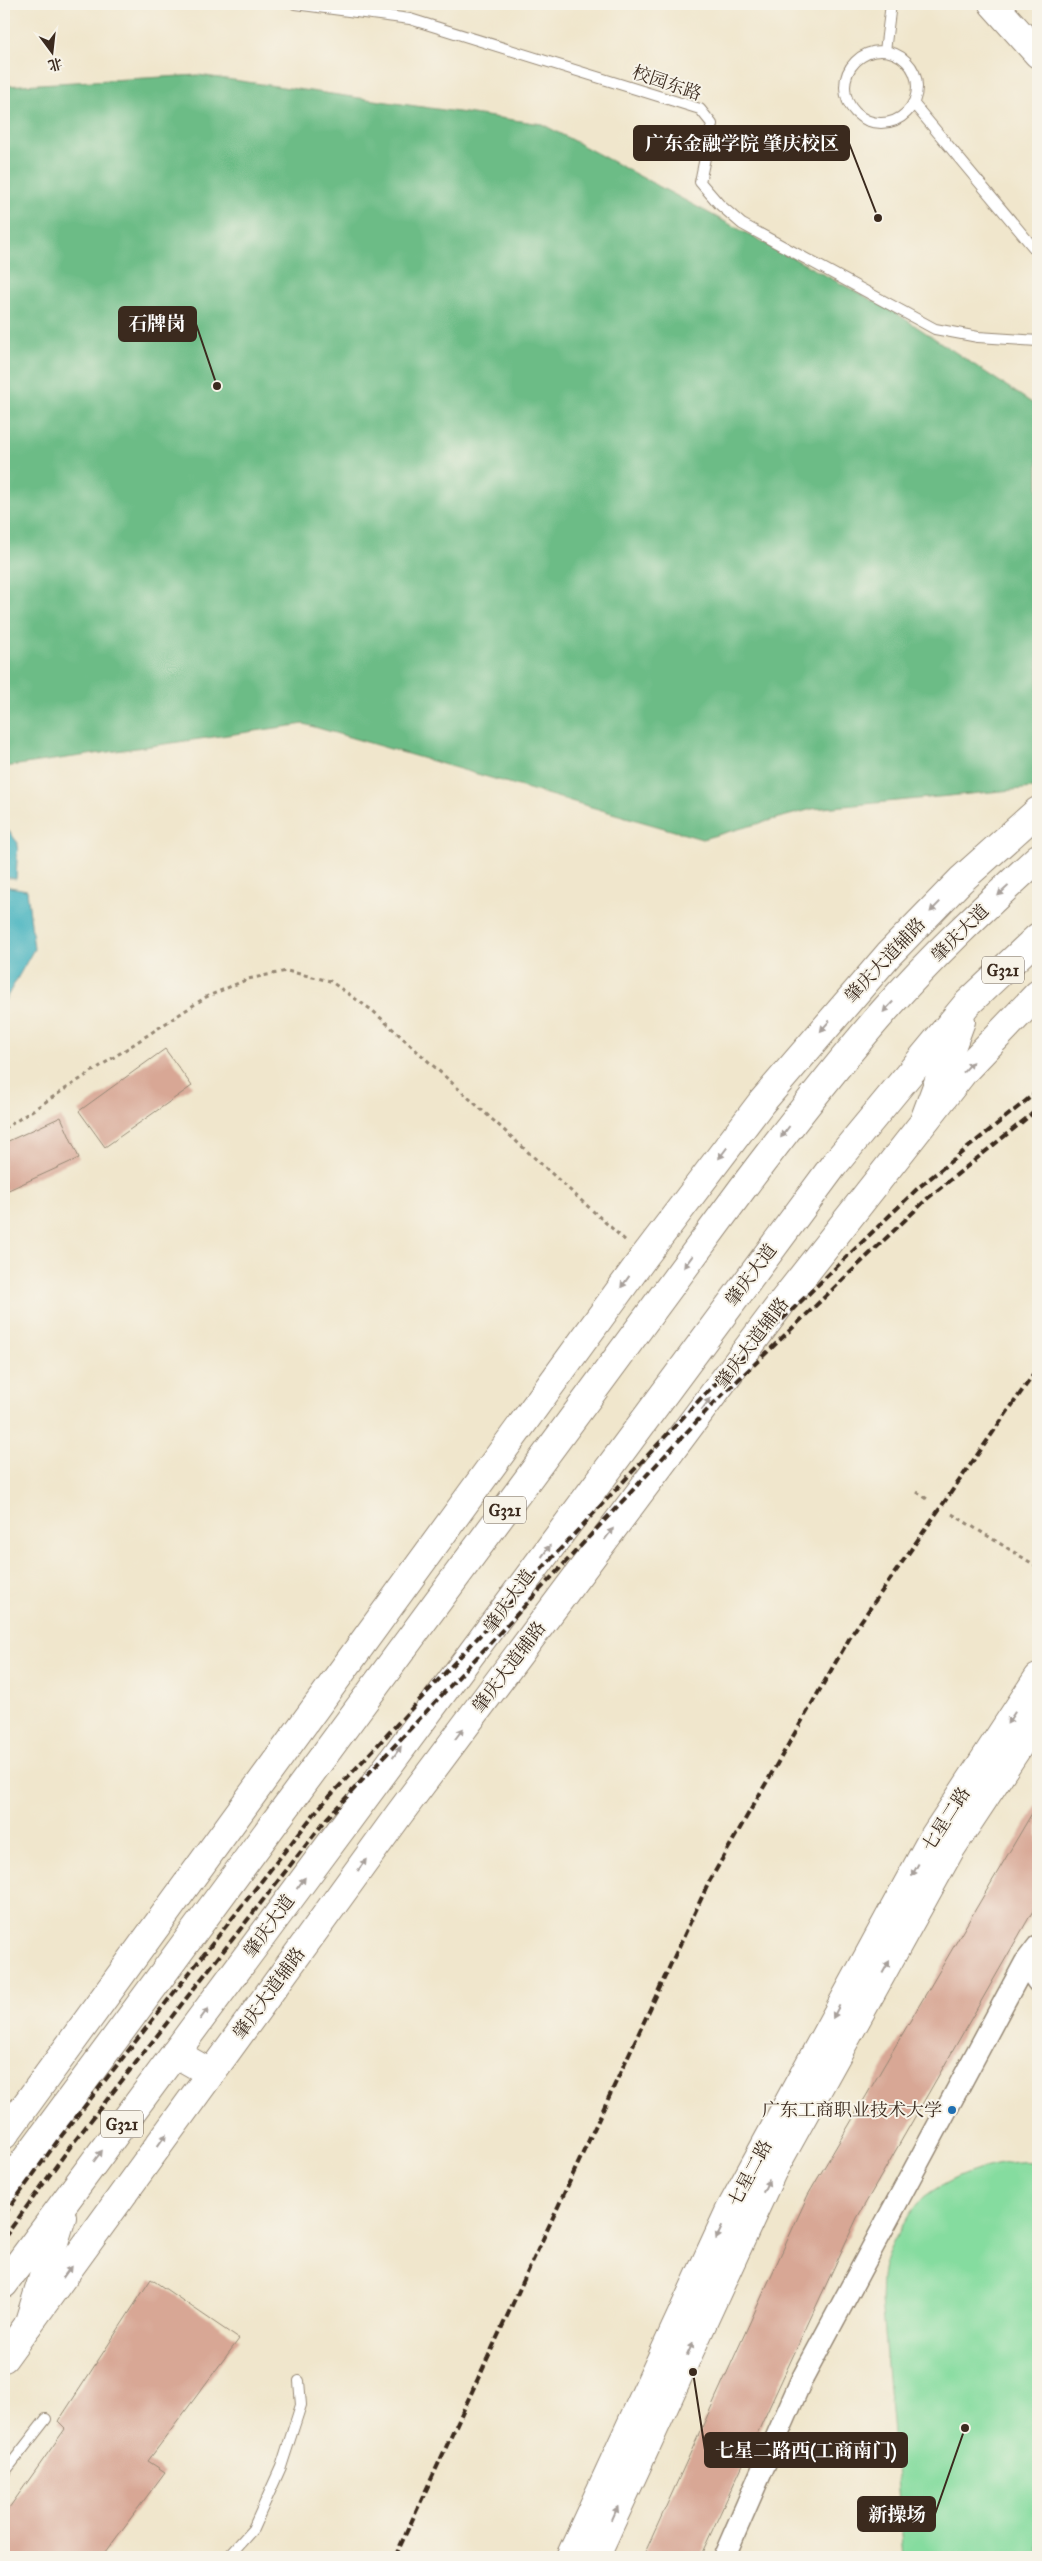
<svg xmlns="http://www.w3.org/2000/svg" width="1042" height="2561" font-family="'IM FELL Great Primer','Noto Serif SC',serif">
<rect width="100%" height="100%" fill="#f7f3e8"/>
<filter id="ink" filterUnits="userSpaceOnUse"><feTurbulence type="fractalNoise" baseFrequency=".02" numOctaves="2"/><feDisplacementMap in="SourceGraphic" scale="10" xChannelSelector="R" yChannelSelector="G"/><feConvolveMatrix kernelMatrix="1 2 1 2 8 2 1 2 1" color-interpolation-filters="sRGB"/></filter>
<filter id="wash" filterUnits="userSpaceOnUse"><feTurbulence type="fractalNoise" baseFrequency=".0096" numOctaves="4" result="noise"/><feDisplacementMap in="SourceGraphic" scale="20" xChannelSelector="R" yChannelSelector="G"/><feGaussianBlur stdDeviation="1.12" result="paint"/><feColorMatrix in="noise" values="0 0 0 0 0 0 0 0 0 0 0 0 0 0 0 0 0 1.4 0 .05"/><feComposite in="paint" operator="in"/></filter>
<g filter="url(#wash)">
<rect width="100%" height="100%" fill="#f0e6cc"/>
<path fill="#85dc9f" stroke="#60835e" d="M1038,2162V2557H904L881,2300C882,2288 881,2273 885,2262C889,2247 912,2206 924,2197C954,2174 1000,2159 1038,2162Z"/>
<path fill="#6cbc86" stroke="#547352" d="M198,75L542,124L896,313L1038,407V784L1033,788L812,809L702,839L304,724L4,767V86Z"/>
<path fill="#46b4c0" stroke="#406f6f" d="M4,825L18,843L16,879L4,877Z
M4,886L27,890L34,949L4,1002Z"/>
<g id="blocks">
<path fill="#d8a795" d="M165,1049L192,1086L105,1147L79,1111Z
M61,1117L79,1158L4,1192V1143Z
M1038,1803V1902L857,2218L700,2557H643L808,2195Z
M151,2279L239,2339L148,2461L165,2472L102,2557H13L4,2550V2515L65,2429L58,2422Z"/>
</g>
</g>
<g filter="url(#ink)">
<use href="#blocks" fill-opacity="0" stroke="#968875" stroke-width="1"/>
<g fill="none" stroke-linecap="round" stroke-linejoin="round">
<defs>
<path id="lane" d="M295,4L410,19L700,109L712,124L700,182L719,204L742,224L935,329L978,337L1038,341
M885,51L891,4
M845 87a36 36 0 1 1 72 0a36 36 0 1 1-72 0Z
M913,103L1038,253
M4,2473L46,2419
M228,2557L253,2529L281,2467L301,2405L299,2381"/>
<path id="street" d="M1025,1963L1038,1982
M724,2557L801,2381L1025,1963L1038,1946"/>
<path id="secondary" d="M993,4L1038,54
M4,2135L644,1257L761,1103L889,954L961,880L1038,811
M4,2358L400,1813L780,1305L965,1070L1038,994
M570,2557L729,2212L931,1841L1038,1678
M595,2557L772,2172L950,1850L1038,1717"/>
<path id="highway" d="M925,1118L961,1021
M175,2053L210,2073
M4,2189L742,1189C788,1128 834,1068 884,1011C932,956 985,907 1038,858
M4,2284L833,1166L967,1004L1038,937
M28,2325L62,2217"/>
</defs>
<use href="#lane" stroke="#968875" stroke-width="12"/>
<use href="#street" stroke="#968875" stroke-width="24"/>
<use href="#secondary" stroke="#968875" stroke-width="30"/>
<use href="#highway" stroke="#968875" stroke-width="30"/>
<path stroke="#968875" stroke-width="3" stroke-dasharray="4 4" stroke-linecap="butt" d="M4,1129L206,997L248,979L287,971L330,981L373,1011L627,1242
M917,1492L930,1501
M952,1514L1038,1567"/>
<use href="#lane" stroke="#fff" stroke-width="10"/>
<use href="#street" stroke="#fff" stroke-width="21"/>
<use href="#secondary" stroke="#fff" stroke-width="28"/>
<use href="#highway" stroke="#fff" stroke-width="28"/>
<path stroke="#3b2a1e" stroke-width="4" stroke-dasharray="8 4" stroke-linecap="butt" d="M4,2215L59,2139L318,1809L703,1396L918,1188L1038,1091
M4,2238L70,2147L328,1817L712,1405L928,1198L1038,1109
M395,2557L709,1882L852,1634L1038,1368"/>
</g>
<defs><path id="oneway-solid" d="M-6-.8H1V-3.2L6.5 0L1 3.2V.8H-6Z" transform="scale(1.25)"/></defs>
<g fill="#a79f9a">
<use href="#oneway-solid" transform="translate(1003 891) rotate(137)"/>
<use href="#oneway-solid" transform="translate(935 907) rotate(134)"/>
<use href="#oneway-solid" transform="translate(888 1007) rotate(133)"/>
<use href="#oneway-solid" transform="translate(825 1026) rotate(131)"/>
<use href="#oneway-solid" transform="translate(968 1067) rotate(-48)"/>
<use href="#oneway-solid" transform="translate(785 1132) rotate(127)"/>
<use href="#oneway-solid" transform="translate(723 1153) rotate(127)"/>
<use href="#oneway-solid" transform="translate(688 1262) rotate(126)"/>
<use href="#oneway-solid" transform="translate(625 1282) rotate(126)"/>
<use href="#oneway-solid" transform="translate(706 1404) rotate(-53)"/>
<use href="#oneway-solid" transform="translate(609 1534) rotate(-53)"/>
<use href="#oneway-solid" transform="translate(546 1551) rotate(-54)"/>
<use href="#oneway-solid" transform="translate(1011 1718) rotate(123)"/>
<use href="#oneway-solid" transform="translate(459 1734) rotate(-53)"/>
<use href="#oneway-solid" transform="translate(397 1752) rotate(-54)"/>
<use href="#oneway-solid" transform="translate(362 1865) rotate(-54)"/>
<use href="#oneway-solid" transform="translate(915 1870) rotate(119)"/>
<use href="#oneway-solid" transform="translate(301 1883) rotate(-54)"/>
<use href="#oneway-solid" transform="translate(886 1967) rotate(-61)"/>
<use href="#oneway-solid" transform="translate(836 2012) rotate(118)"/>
<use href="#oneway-solid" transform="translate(204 2014) rotate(-54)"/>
<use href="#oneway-solid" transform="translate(162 2140) rotate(-54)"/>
<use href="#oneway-solid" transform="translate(98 2156) rotate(-53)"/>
<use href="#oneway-solid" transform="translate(766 2186) rotate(-65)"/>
<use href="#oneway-solid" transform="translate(719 2233) rotate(115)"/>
<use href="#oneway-solid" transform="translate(67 2272) rotate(-54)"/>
<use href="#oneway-solid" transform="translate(690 2349) rotate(-65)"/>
<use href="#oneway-solid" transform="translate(615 2513) rotate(-66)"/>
</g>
</g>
<circle fill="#1f6fb2" stroke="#f7f3e8" stroke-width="2" cx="952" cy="2110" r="5"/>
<g text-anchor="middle" stroke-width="4" stroke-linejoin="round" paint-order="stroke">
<g fill="#f7f3e8" stroke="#73665b" stroke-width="1">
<rect x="982" y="956.5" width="42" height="27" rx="4"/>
<rect x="484" y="1496.5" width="42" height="27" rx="4"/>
<rect x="101" y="2110.5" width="42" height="27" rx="4"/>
</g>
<g font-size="16" font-weight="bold" fill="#3b2a1e">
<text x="1003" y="976">G321</text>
<text x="505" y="1516">G321</text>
<text x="122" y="2130">G321</text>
</g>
<g font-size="18" fill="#3b2a1e" stroke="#f7f3e8">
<text transform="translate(667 83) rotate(19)" y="6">校园东路</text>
<text transform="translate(960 933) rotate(-45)" y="6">肇庆大道</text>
<text transform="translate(885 960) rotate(-47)" y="6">肇庆大道辅路</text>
<text transform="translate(751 1275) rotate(-53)" y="6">肇庆大道</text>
<text transform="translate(752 1343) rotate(-53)" y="6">肇庆大道辅路</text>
<text transform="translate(509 1601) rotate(-54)" y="6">肇庆大道</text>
<text transform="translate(509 1667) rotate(-53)" y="6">肇庆大道辅路</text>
<text transform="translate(946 1819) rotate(-57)" y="6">七星二路</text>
<text transform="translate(269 1926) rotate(-54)" y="6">肇庆大道</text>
<text transform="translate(269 1993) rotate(-54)" y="6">肇庆大道辅路</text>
<text transform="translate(750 2173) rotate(-62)" y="6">七星二路</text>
</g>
<g font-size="18" fill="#3b2a1e" stroke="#f7f3e8" text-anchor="end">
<text x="942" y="2116">广东工商职业技术大学</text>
</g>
</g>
<path fill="none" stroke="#3b2a1e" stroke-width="2" d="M878 218L849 143M217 386L196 324M693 2372L705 2450M965 2428L935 2514"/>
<g fill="#3b2a1e" stroke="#f7f3e8" stroke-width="2">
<circle cx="878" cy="218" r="5"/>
<circle cx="217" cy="386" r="5"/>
<circle cx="693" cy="2372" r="5"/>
<circle cx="965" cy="2428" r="5"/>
</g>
<g fill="#3b2a1e" stroke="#3b2a1e" stroke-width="2">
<rect x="634" y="126" width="215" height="34" rx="5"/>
<rect x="119" y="307" width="77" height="34" rx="5"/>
<rect x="705" y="2433" width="202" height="34" rx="5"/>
<rect x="858" y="2497" width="77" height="34" rx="5"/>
</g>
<g font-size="19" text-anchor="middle" font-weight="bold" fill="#fff">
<text x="742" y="150">广东金融学院 肇庆校区</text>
<text x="157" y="330">石牌岗</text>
<text x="806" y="2457">七星二路西(工商南门)</text>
<text x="897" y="2521">新操场</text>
</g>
<rect width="1042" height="2561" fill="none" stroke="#f7f3e8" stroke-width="20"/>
<g transform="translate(52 52) rotate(165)" stroke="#f7f3e8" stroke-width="4" paint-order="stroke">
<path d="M0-4L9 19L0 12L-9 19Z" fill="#3b2a1e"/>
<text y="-8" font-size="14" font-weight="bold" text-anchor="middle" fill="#3b2a1e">北</text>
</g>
</svg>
